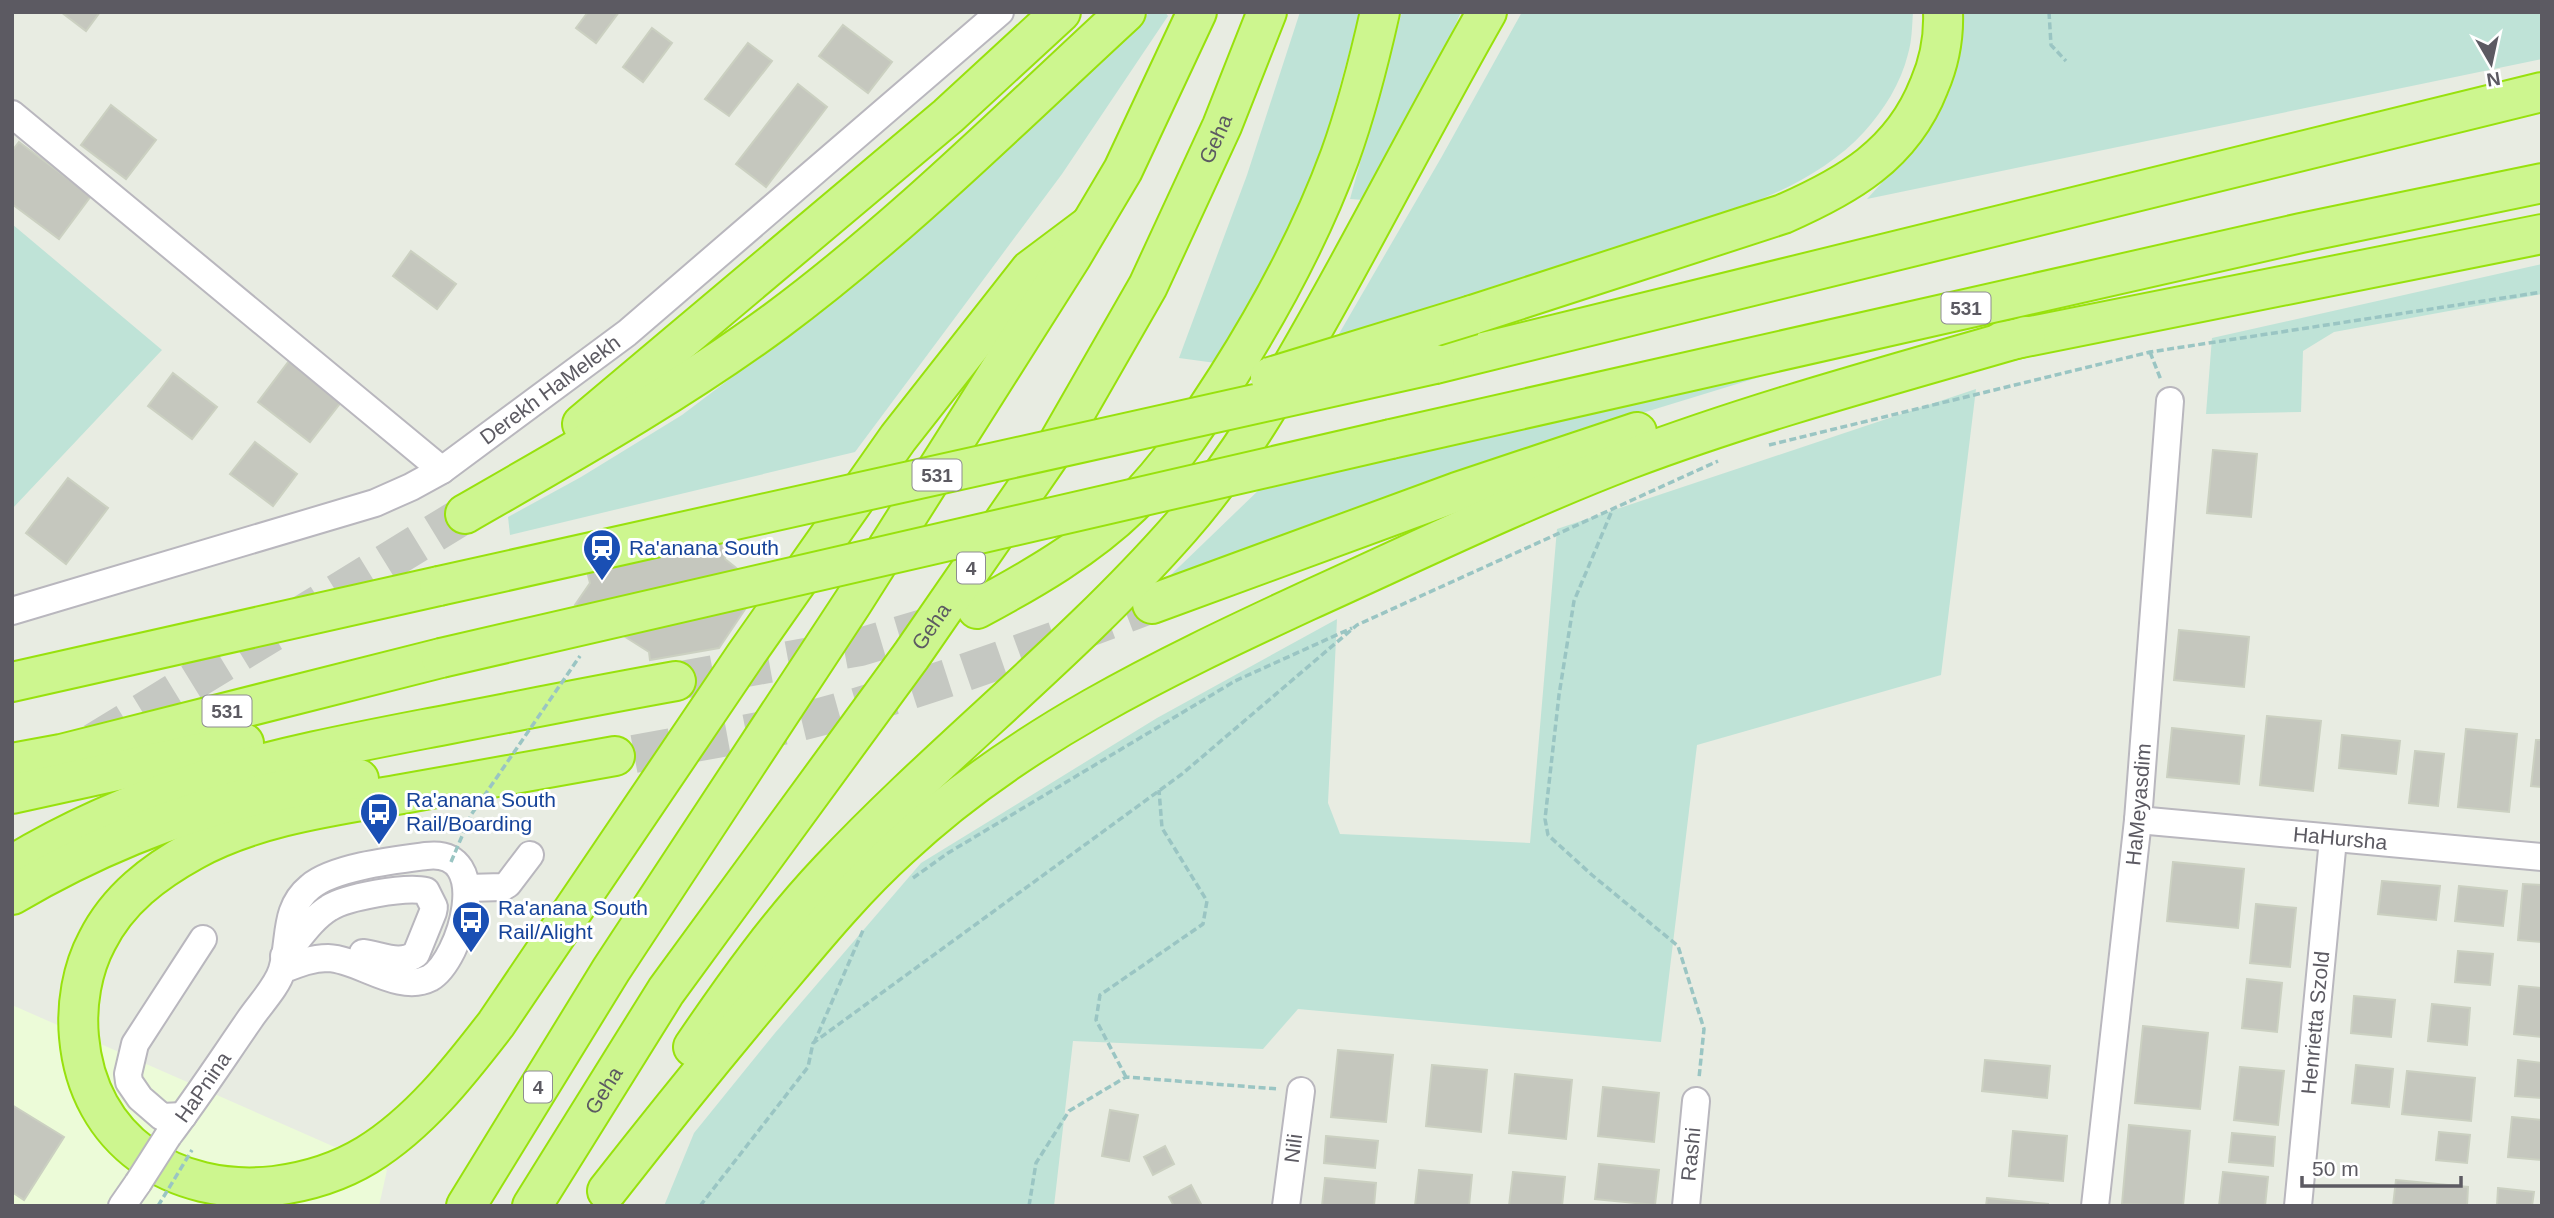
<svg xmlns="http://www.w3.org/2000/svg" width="2554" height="1218" font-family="Helvetica,sans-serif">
<rect width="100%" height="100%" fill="#e8ece2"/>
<path fill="#ecfbd8" d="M12,1005L387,1170L379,1206H12Z"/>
<path fill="#bfe3d7" d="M1150,12H1165L1168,16L1062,174L855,452L510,535L508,517L581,477L682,415L878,267Z
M1300,12H1360L1325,141L1290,238L1223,364L1179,358L1247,175Z
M1402,12H1461L1378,201L1350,199Z
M1522,12H1913C1912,26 1912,41 1908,54C1901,83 1884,110 1864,132C1808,193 1719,214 1643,241C1542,276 1439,308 1336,339L1441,158Z
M1961,12H2542V59L1867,199L1917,144Z
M12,224L162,350L12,509Z
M2542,264V294L2334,332L2303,351L2301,412L2206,414L2212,338Z
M1763,376L1473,465L1255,549L1152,593L1264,485L1479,433Z
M1976,389L1941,675L1697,745L1661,1042L1298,1009L1263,1049L1073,1041L1054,1206H664L694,1133L775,1033L921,863L1157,718L1337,619L1328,803L1340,834L1530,843L1557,529Z"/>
<path fill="#c5c7be" stroke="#cbd0c1" stroke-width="2" d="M61,12H100L86,31Z
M588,12H619L596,43L576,28Z
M843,25L892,62L868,93L819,56Z
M652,28L672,43L643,82L623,67Z
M748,43L772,61L729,116L705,99Z
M798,84L827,107L766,187L736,164Z
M111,105L156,140L126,179L81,145Z
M19,142L91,196L59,239L12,204V151Z
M411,251L456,284L437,309L393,276Z
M289,361L342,401L310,442L258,402Z
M173,373L217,407L192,439L148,406Z
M255,442L297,474L273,506L230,474Z
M2213,450L2257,454L2251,517L2207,513Z
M68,478L108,508L66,564L26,533Z
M719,523L725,559L760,587L719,648L650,660L649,652L575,605L590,583L583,555Z
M2179,630L2249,637L2244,687L2174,680Z
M2267,716L2321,721L2313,791L2260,785Z
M2172,728L2244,736L2239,784L2167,777Z
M2466,729L2517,734L2509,812L2458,807Z
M2342,735L2400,741L2396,774L2339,768Z
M2536,740H2542V787L2531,786Z
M2415,751L2444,754L2438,806L2409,803Z
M2173,862L2244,869L2238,928L2167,921Z
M2382,881L2440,886L2436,920L2378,914Z
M2523,884L2542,885V942L2518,940Z
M2459,886L2507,891L2503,926L2455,921Z
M2256,904L2296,908L2290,967L2250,963Z
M2458,951L2493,954L2490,985L2455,982Z
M2247,979L2282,983L2277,1032L2242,1028Z
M2519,986L2542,988V1037L2514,1034Z
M2354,996L2395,1000L2391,1037L2351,1033Z
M2432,1004L2470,1008L2467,1045L2428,1041Z
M2143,1026L2208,1033L2200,1109L2135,1103Z
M1338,1050L1393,1055L1386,1122L1331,1117Z
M1985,1060L2050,1066L2047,1098L1982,1091Z
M2518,1060L2542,1063V1098L2515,1096Z
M1432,1065L1487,1070L1481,1132L1426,1126Z
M2356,1065L2393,1069L2389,1107L2352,1103Z
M2240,1067L2284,1071L2278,1125L2234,1120Z
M2407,1071L2475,1078L2471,1121L2402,1114Z
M1515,1074L1572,1080L1566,1139L1509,1133Z
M1603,1087L1659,1093L1654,1142L1598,1136Z
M12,1105L64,1137L24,1200L12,1192Z
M1110,1110L1138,1115L1129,1161L1102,1156Z
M2512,1117L2542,1120V1160L2508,1157Z
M2129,1125L2190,1131L2183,1206L2122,1204Z
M2013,1131L2067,1136L2063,1181L2009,1176Z
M2439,1132L2470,1135L2467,1163L2436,1160Z
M2232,1133L2275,1137L2273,1166L2229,1162Z
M1326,1136L1378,1141L1375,1168L1324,1163Z
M1165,1146L1174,1164L1153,1175L1144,1157Z
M1599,1164L1659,1170L1655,1205L1595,1199Z
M1419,1170L1472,1175L1469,1206H1415Z
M1513,1172L1565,1177L1562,1206H1509Z
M2223,1172L2268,1177L2265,1206H2219Z
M1325,1178L1376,1183L1374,1206H1322Z
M2396,1180L2468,1187L2467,1206H2393Z
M1191,1185L1202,1206H1174L1169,1197Z
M2498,1188L2534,1192L2532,1206H2497Z
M1987,1198L2048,1204V1206H1986Z"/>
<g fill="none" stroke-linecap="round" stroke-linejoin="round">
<path stroke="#c5c8c2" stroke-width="38" stroke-dasharray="38 19" stroke-linecap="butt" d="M676,681L860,647L950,620
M94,742L459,518
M634,754C702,741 772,731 838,712C945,682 1049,643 1152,604"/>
<defs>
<g id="minor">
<path d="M12,114L442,470"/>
<path id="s1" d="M12,611L375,503L411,487L442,470L627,333L1000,12"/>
<path id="s2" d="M2138,820L2542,857"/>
<path d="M467,888L503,887L508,884L530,855"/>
<path d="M284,956C298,940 311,919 329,908C346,897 406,886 426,891L434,907L433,912L416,954C400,966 381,955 363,953"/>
<path d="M183,1116L162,1117L140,1098L129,1082L128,1074L135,1044L203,939"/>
<path id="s3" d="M168,1136C197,1098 223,1058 250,1019C260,1004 277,987 282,970C291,940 283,909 310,887C333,867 395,860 426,856C495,847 461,960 430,978C399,994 359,959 328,958C311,958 297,964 282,970"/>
<path d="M122,1206L138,1183"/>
<path id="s4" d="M1286,1206L1301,1091"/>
<path id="s5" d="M1686,1206L1696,1101"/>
<path id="s6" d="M2095,1206L2138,820L2170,401"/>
<path id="s7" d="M2298,1206L2333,839"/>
</g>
<g id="highway">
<path d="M1472,315L1783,214C1847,186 1902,155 1929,86C1939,63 1944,38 1943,12"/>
<path d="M2001,342L2542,234"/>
<path d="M1435,364L2542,92"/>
<path d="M582,424L948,116L1061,12"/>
<path d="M1391,439L2301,233L2542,183"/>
<path d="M465,514C571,453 678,393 776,321C901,228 1012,117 1126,12"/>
<path d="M1152,604L1457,492L1637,432"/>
<path d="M977,609C1031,580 1087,548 1131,505C1169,468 1198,423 1227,378C1272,307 1311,235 1340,156C1357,109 1369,61 1380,12"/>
<path d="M12,682L439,586"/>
<path d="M615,756C544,769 473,781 402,794C333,806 256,816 194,850C154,872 118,899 97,941C82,969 76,1005 79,1037C88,1141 174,1197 274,1186C306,1182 339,1172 367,1155C419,1123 459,1072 496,1024L745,656L898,438L1030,270L1090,225"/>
<path d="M12,763L61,754L441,658"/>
<path d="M12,794L244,743"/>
<path d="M12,865C146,784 274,758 424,729C508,713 592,696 676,681"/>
<path d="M12,895C120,832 235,790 359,779"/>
<path d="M693,1047C735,985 778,925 830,870C942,751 1072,651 1180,528C1238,462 1282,385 1325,308C1380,210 1431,110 1487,12"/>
<path d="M607,1191C665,1117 724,1044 785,972C821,929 858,885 900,847C1017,737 1163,668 1307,601C1413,553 1518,502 1627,460C1757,411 1892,375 2026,336"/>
<path d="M466,1206L611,970L853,602L1072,256L1123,170L1197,12"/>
<path id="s8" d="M532,1206L666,991L911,656L1058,443L1148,286L1222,126L1267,12"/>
</g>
</defs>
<use href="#minor" stroke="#b9b7be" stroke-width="30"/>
<use href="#highway" stroke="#98e10d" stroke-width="42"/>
<path stroke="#9ac5c3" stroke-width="3.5" stroke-dasharray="7 3.5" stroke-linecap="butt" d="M2049,12L2051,45L2066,61
M2150,352L2161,380
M1769,445L2150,352L2542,292
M1611,513L1574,601L1559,695L1545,819L1548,835L1592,875L1678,946L1704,1029L1699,1078
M913,878L948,853L1235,681L1352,628
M814,1043L864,928
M1126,1077L1096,1020L1100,995L1203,924L1207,901L1162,828L1159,790
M700,1206L808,1067L813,1043L1182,774L1357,625L1718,461
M1029,1206L1036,1163L1069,1111L1126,1077L1278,1089"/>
<use href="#minor" stroke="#fff" stroke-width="26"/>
<use href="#highway" stroke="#cdf68f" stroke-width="38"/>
<defs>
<path id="minor-bridge" d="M138,1183L168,1136"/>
<path id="highway-bridge" d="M1270,377L1472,315
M439,586L1435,364
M441,658L1391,439"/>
</defs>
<use href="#minor-bridge" stroke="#b9b7be" stroke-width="30" stroke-linecap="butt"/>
<use href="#highway-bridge" stroke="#98e10d" stroke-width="42" stroke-linecap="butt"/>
<path stroke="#9ac5c3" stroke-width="3.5" stroke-dasharray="7 3.5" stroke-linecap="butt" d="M451,862L471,815L580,656
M158,1206L192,1150"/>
<use href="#minor-bridge" stroke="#fff" stroke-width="26"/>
<use href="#highway-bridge" stroke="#cdf68f" stroke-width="38"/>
</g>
<defs>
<symbol id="station-pin" viewBox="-11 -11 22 30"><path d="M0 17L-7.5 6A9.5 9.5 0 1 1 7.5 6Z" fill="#1a4fb4" stroke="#fff"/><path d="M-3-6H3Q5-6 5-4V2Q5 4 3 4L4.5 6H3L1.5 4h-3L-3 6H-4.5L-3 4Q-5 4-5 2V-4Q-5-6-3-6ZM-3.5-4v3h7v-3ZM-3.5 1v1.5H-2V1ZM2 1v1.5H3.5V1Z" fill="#fff"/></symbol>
<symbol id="bus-pin" viewBox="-11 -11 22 30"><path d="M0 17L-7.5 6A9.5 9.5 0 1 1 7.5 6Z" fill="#1a4fb4" stroke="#fff"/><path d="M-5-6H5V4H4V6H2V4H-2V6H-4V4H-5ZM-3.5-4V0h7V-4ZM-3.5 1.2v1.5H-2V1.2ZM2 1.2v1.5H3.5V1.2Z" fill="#fff"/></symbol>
</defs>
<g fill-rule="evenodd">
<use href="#station-pin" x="580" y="526" width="44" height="60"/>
<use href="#bus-pin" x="357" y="790" width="44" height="60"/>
<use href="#bus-pin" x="449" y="898" width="44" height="60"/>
</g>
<g text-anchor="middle" stroke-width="6" stroke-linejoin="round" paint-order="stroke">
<g fill="#fff" stroke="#8d8c91" stroke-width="2">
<rect x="1941.5" y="292.5" width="49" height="31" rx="5"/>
<rect x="912.5" y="459.5" width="49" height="31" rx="5"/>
<rect x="957" y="552.5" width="28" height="31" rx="5"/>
<rect x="202.5" y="695.5" width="49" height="31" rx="5"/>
<rect x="524" y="1071.5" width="28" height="31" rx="5"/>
</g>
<g font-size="19" font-weight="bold" fill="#5c5a62">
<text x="1966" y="315">531</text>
<text x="937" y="482">531</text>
<text x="971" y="575">4</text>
<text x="227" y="718">531</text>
<text x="538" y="1094">4</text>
</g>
<g font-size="21" fill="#5c5a62" stroke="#fff">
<text dy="7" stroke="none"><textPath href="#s8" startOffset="1270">Geha</textPath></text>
<text dy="7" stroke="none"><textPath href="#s1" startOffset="588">Derekh HaMelekh</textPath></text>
<text dy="7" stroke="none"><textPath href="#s8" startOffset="704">Geha</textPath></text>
<text dy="7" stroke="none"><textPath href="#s6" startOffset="404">HaMeyasdim</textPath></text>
<text dy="7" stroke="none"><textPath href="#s2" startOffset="203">HaHursha</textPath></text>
<text dy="7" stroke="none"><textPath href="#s7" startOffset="184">Henrietta Szold</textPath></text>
<text dy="7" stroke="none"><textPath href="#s3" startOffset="60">HaPnina</textPath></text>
<text dy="7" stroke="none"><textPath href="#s8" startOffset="136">Geha</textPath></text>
<text dy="7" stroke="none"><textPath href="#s4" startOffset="58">Nili</textPath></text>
<text dy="7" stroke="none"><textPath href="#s5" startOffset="52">Rashi</textPath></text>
</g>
<g font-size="21" fill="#164399" stroke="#fff" text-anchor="start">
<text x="629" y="555">Ra'anana South</text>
<text x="406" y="807">Ra'anana South<tspan x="406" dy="24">Rail/Boarding</tspan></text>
<text x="498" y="915">Ra'anana South<tspan x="498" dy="24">Rail/Alight</tspan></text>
</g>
</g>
<rect width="2554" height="1218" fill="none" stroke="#5c5a62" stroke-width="28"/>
<g transform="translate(2491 63) rotate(171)" stroke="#ffffff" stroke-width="5" paint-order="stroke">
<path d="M0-5L12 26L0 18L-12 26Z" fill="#5c5a62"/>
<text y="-10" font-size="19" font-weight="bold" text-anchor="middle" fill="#5c5a62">N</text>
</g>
<path d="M2302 1176v10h159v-10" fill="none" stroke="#5c5a62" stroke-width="3.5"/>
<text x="2312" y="1176" font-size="21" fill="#5c5a62" stroke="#ffffff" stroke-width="5" paint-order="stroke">50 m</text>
</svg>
